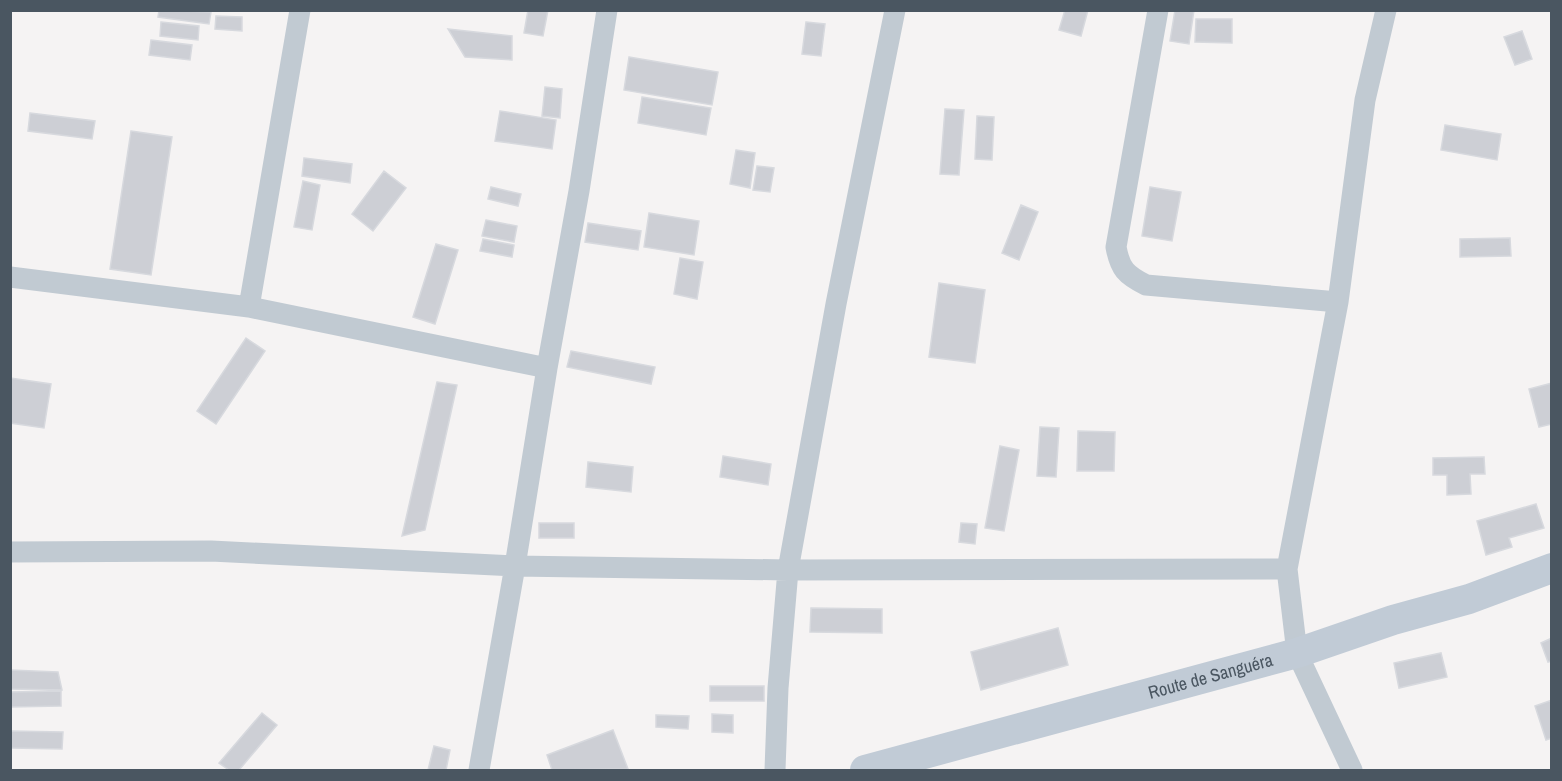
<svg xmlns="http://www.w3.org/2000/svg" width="1562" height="781" font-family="'Archivo Narrow',sans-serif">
<rect width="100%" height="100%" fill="#f5f3f3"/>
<path fill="#cdcfd5" stroke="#d7d9de" stroke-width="1.5" d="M159,10L211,12L209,24L158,17Z
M528,10H548L543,36L524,33Z
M1065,10H1088L1081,36L1059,30Z
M1175,10H1194L1189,44L1170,41Z
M216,16L242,17V31L215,29Z
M1196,19H1232V43L1195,42Z
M161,22L199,26L198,40L160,36Z
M806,22L825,24L821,56L802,54Z
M448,29L512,36V60L465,57Z
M1522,31L1532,59L1515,65L1504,37Z
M151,40L192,45L190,60L149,55Z
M629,57L718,72L712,105L624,90Z
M545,87L562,89L560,118L542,116Z
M642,97L711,108L706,135L638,123Z
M945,109L964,110L959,175L940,174Z
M500,111L556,120L552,149L495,141Z
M30,113L95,121L92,139L28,131Z
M977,116L994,117L992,160L975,159Z
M1445,125L1501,134L1497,160L1441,150Z
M131,131L172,137L151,275L110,269Z
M736,150L755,153L750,188L730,184Z
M304,158L352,164L350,183L302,176Z
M757,166L774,168L770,192L753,190Z
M384,171L406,188L373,231L352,214Z
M303,181L320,185L312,230L294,227Z
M491,187L521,194L518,206L488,199Z
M1150,187L1181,192L1172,241L1142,236Z
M1021,205L1038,212L1019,260L1002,253Z
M649,213L699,221L694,255L644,247Z
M486,220L517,226L514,242L482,236Z
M588,223L641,231L638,250L585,242Z
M1510,238L1511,256L1460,257V239Z
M483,239L514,245L512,257L480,251Z
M436,244L458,250L435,324L413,317Z
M680,258L703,262L697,299L674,294Z
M939,283L985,290L975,363L929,357Z
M246,338L265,351L216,424L197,411Z
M571,351L655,367L651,384L567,367Z
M10,378L51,384L44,428L10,423Z
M437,382L457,385L425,530L402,536Z
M1552,383V424L1539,427L1529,389Z
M1040,427L1059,428L1056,477L1037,476Z
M1078,431L1115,432L1114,471H1077Z
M1000,446L1019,450L1004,531L985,528Z
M723,456L771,464L768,485L720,477Z
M1484,457L1485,474H1470L1471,494L1447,495V475H1433V458Z
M588,462L633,467L631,492L586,487Z
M1536,504L1544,528L1509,538L1512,547L1486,555L1477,521Z
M539,523H574V538H539Z
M961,523L977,524L975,544L959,542Z
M811,608L882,609V633L810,632Z
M1058,628L1068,665L981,690L971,652Z
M1552,638V661L1548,662L1541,643Z
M1441,653L1447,677L1399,688L1394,663Z
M10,670L58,672L62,690L10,689Z
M710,686H764V701H710Z
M61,691V706L10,707V692Z
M1552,700V738L1546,740L1535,706Z
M262,713L277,725L239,770H229L219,763Z
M712,714L733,715V733L712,732Z
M656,715L689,716L688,729L656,727Z
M613,730L628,769L552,770L547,755Z
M10,731L63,732L62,749L10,748Z
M434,746L450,750L446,770H428Z"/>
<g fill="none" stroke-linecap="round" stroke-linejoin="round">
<path stroke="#c1cad2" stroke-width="21" d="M1158,10L1116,247C1120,269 1126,275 1146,285L1338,302
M10,277L249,307L547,368
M249,307L300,10
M10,552L211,551L515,566L788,570L1287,569
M479,770L515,566L547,368L579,191L607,10
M775,770L778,688L788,570L836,304L895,10
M1352,770L1297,653L1287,569L1338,302L1365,100L1386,10"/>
<path stroke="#c1cbd6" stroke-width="30" id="s1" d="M865,770L1297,653L1393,620L1469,599L1552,568"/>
</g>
<g text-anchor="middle" stroke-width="5" stroke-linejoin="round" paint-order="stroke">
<g font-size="18" fill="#4a5661" stroke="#fff">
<text dy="6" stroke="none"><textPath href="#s1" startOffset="358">Route de Sanguéra</textPath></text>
</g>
</g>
<rect width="1562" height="781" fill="none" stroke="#4a5661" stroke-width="24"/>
</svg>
